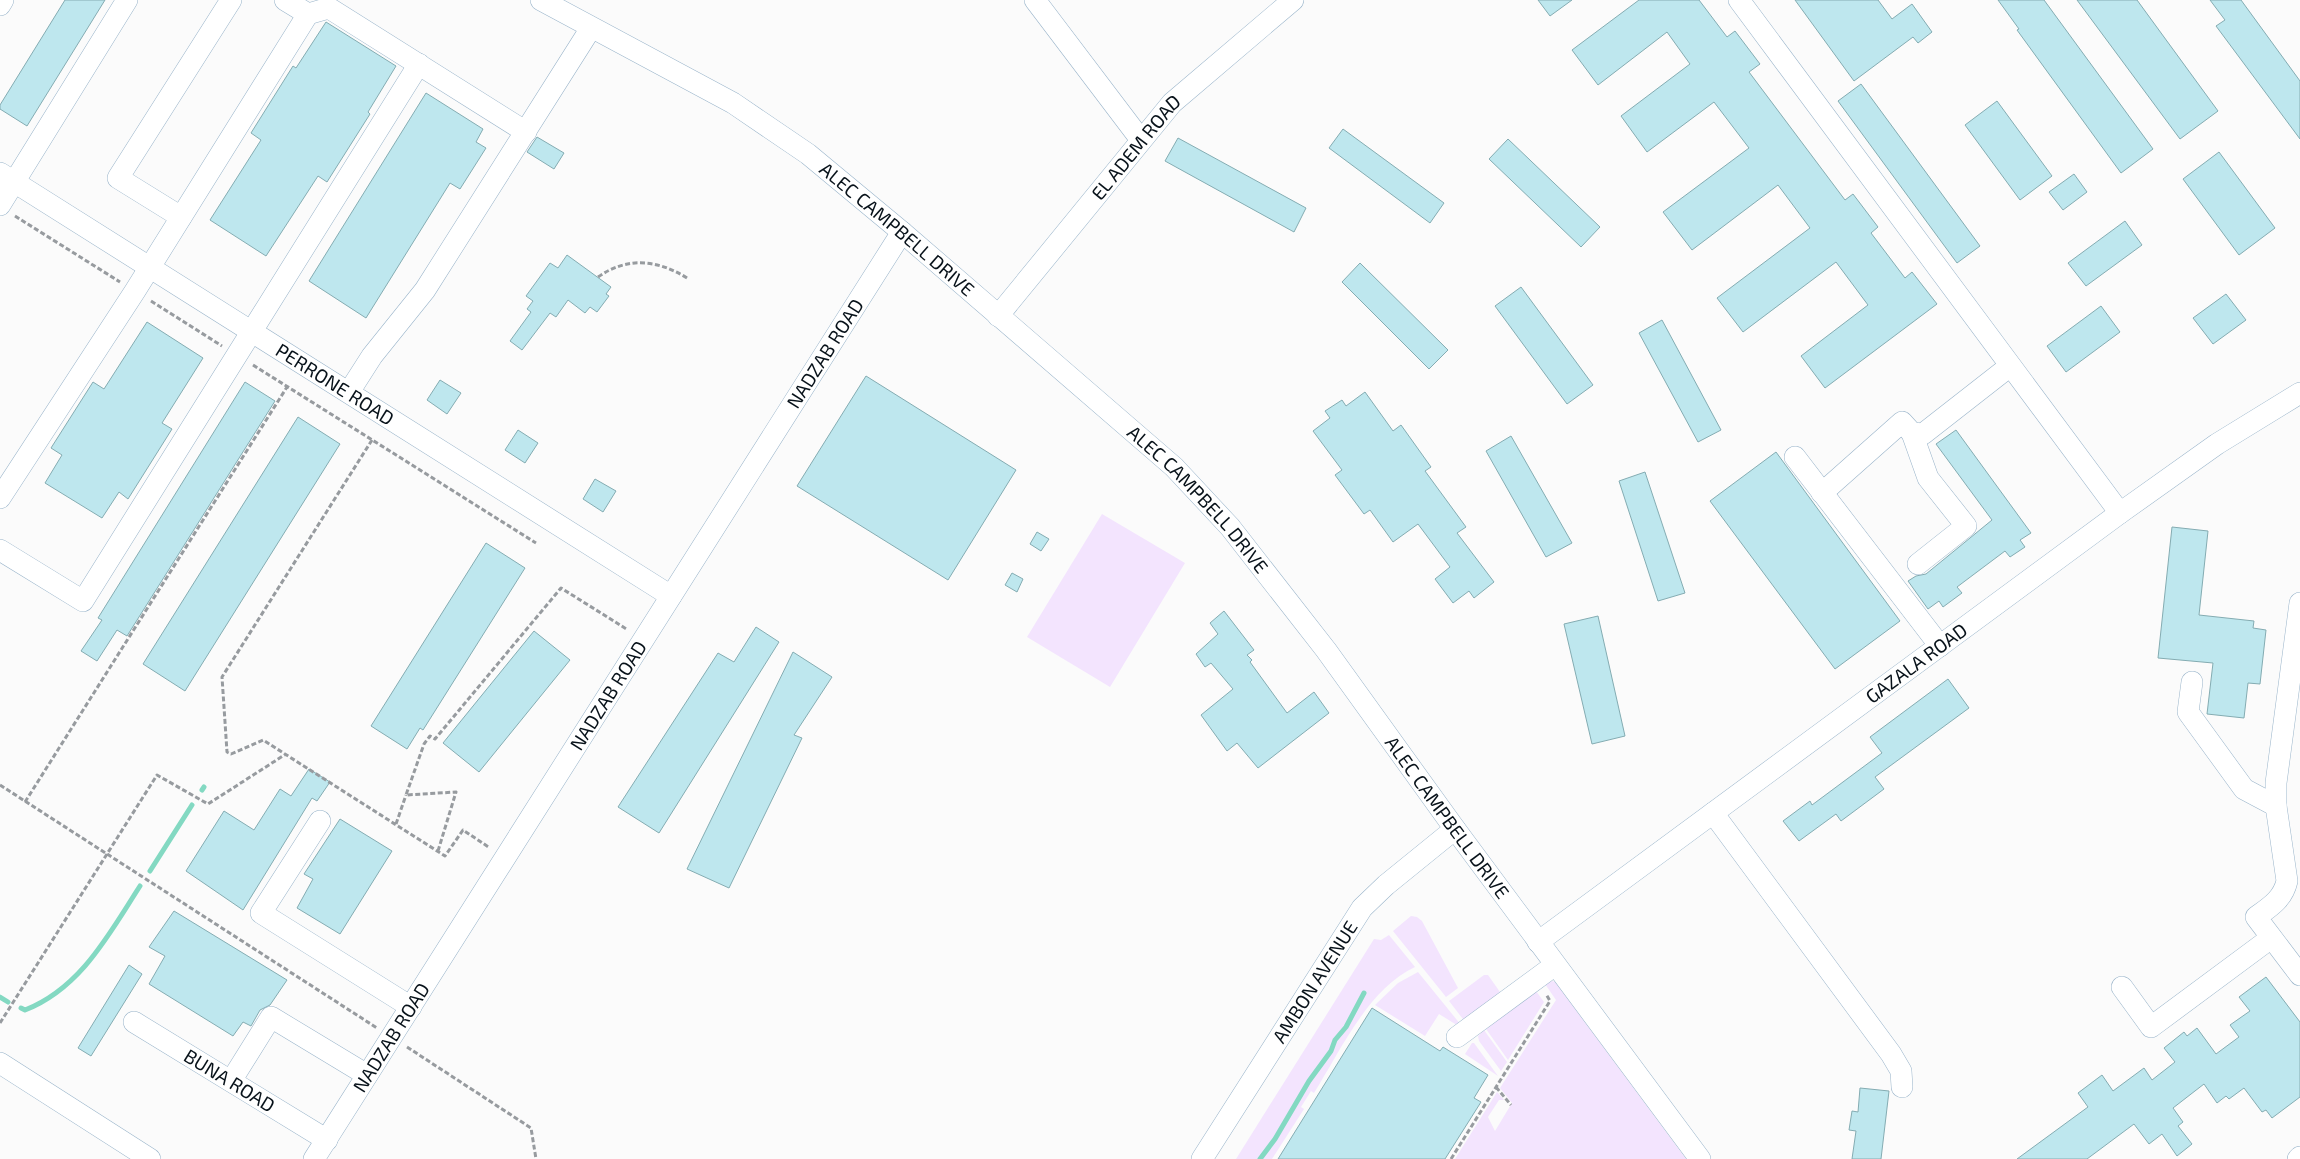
<svg xmlns="http://www.w3.org/2000/svg" width="2300" height="1159" font-family="'Exo 2',sans-serif">
<rect width="100%" height="100%" fill="#fbfbfb"/>
<path fill="#f3e4fe" d="M1102,514L1185,563L1110,687L1027,637Z
M1411,916L1417,917L1422,921L1458,988L1446,997L1393,931Z
M1389,935L1415,967C1368,989 1341,1050 1314,1093L1311,1091L1301,1107L1304,1109L1272,1159H1236L1374,939L1381,940Z
M1418,972L1461,1025L1460,1027L1439,1014L1425,1036L1375,1005L1398,983Z
M1484,975H1488L1500,992L1466,1023L1449,1001Z
M1552,981L1555,982L1686,1159H1455L1497,1092L1504,1100H1499L1488,1117L1495,1131L1512,1103L1500,1088L1556,1000L1545,984Z
M1536,991L1544,1002L1508,1060L1486,1029Z
M1484,1030L1507,1062L1501,1071L1479,1041L1478,1036Z
M1472,1043H1474L1498,1076L1465,1054Z"/>
<g fill="none" stroke-linecap="round" stroke-linejoin="round">
<path stroke="#83d9c2" stroke-width="5" d="M202,790L204,787
M150,871L192,805
M0,997L8,1002
M21,1008L25,1010C81,988 109,934 140,886
M1260,1159L1275,1139L1309,1081L1331,1051L1335,1040L1346,1027L1364,993"/>
</g>
<path fill="#bee7ee" stroke="#84acb2" d="M65,0H105L27,126L0,109V105Z
M1538,0H1572L1550,16Z
M1639,0H1699L1727,37L1735,31L1760,64L1749,72L1845,200L1853,194L1878,227L1871,233L1905,278L1912,272L1937,304L1825,388L1801,356L1868,305L1836,262L1743,332L1717,298L1810,228L1778,185L1692,250L1663,212L1749,148L1714,102L1647,152L1621,116L1690,64L1667,32L1598,85L1572,50Z
M1795,0H1878L1892,19L1912,4L1932,32L1918,43L1913,37L1854,81Z
M1998,0H2044L2153,149L2121,173L2017,30L2019,29Z
M2077,0H2137L2218,111L2180,139Z
M2210,0H2241L2300,81V139L2216,26L2225,20Z
M326,22L396,66L368,112L370,114L327,182L318,176L266,256L210,220L261,140L251,133L293,66L296,68Z
M1861,84L1980,246L1957,263L1838,101Z
M426,93L483,129L476,142L486,148L460,189L450,183L366,318L309,281Z
M1997,101L2052,176L2020,200L1965,125Z
M1343,129L1444,203L1430,223L1329,148Z
M537,137L564,153L554,169L527,152Z
M1178,138L1306,208L1294,232L1165,161Z
M1508,139L1600,227L1581,247L1489,159Z
M2219,152L2275,228L2239,255L2183,179Z
M2074,174L2087,192L2063,210L2049,192Z
M2125,221L2142,245L2086,286L2068,263Z
M567,255L611,287L606,294L609,296L597,312L590,307L585,313L568,300L556,317L550,313L522,350L510,341L531,312L527,309L533,301L526,296L550,263L558,268Z
M1360,263L1448,350L1429,369L1342,282Z
M1521,287L1593,385L1567,404L1495,306Z
M2226,294L2246,320L2213,344L2193,318Z
M2101,306L2120,332L2066,372L2047,346Z
M1662,320L1721,430L1698,442L1639,333Z
M147,322L203,358L162,423L172,429L128,499L119,492L102,518L45,483L62,455L51,448L93,382L104,389Z
M866,376L1016,470L948,580L797,486Z
M440,380L461,393L447,414L427,400Z
M245,382L275,401L127,636L117,630L97,661L81,651L102,620L98,618Z
M1365,392L1393,431L1401,425L1431,467L1425,471L1466,527L1457,533L1494,582L1474,598L1469,591L1453,603L1435,579L1450,567L1418,524L1393,542L1370,510L1364,514L1335,475L1342,470L1313,431L1330,418L1325,411L1342,400L1346,406Z
M298,417L340,444L185,691L143,664Z
M518,430L538,443L525,463L505,450Z
M1956,430L2031,533L2020,540L2025,547L2010,557L2005,551L1957,587L1962,593L1943,607L1939,601L1928,609L1908,581L1916,576L1926,574L1992,520L1936,444Z
M1511,436L1572,543L1546,557L1486,451Z
M1776,452L1900,621L1835,669L1710,501Z
M1645,472L1685,593L1658,601L1619,481Z
M595,479L616,491L603,512L583,499Z
M2172,527L2208,531L2199,615L2254,621L2253,628L2266,630L2260,684L2248,683L2244,718L2207,714L2213,663L2158,658Z
M1037,532L1049,539L1041,551L1030,544Z
M486,543L525,568L423,730L420,728L407,749L371,726Z
M1012,573L1023,579L1017,592L1005,585Z
M1224,611L1254,650L1247,655L1252,660L1250,662L1287,713L1314,692L1329,713L1258,768L1237,743L1227,751L1201,715L1233,689L1211,663L1205,667L1196,654L1218,634L1210,623Z
M1598,616L1625,736L1592,744L1564,624Z
M756,627L779,642L659,833L618,807L718,653L734,662Z
M534,631L570,660L479,772L443,743Z
M793,652L832,677L794,735L802,738L729,888L687,869Z
M1948,679L1969,708L1875,777L1884,789L1841,821L1836,814L1799,841L1783,821L1810,801L1812,805L1882,753L1870,737Z
M309,769L330,782L317,801L312,798L243,910L186,871L224,811L254,830L280,789L291,796Z
M340,819L392,851L340,934L297,908L313,879L304,874Z
M174,911L287,980L270,1005L260,1010L251,1026L243,1022L233,1036L149,984L165,956L149,947Z
M129,965L142,974L91,1056L78,1048Z
M2266,977L2300,1022V1097L2272,1118L2266,1110L2262,1112L2244,1088L2229,1099L2226,1096L2217,1103L2204,1084L2173,1108L2183,1122L2178,1126L2192,1144L2177,1156L2162,1134L2149,1144L2134,1124L2087,1159H2017L2088,1107L2078,1093L2102,1075L2113,1091L2144,1068L2152,1080L2175,1062L2164,1048L2184,1032L2187,1036L2197,1028L2216,1054L2239,1037L2230,1025L2250,1011L2239,997Z
M1372,1008L1440,1051L1443,1047L1488,1075L1474,1098L1481,1102L1445,1159H1278Z
M1860,1088L1889,1091L1881,1159H1852L1856,1131L1849,1130L1852,1111L1858,1112Z"/>
<g fill="none" stroke-linecap="round" stroke-linejoin="round">
<defs>
<g id="minor">
<path d="M285,0L308,14L329,8L526,132"/>
<path id="s1" d="M541,0L733,103L808,154L902,232L1174,467L1230,527L1326,650L1455,829L1700,1159"/>
<path d="M1035,0L1141,140"/>
<path d="M1739,0L2120,513"/>
<path d="M0,5L3,0"/>
<path id="s2" d="M0,173L671,596"/>
<path d="M0,205L127,0"/>
<path d="M181,217L118,178L231,0"/>
<path id="s3" d="M998,316L1172,103L1293,0"/>
<path d="M349,392L372,356L425,290L591,28"/>
<path d="M1912,433L1928,478L1966,526L1918,564"/>
<path d="M1795,457L1940,646"/>
<path d="M1822,493L1902,422L1912,433L1923,434L2010,366"/>
<path d="M0,498L135,291L308,14"/>
<path d="M0,550L83,601L419,64"/>
<path d="M2300,603L2276,783V806L2287,881C2283,899 2270,907 2256,917L2300,975"/>
<path d="M2192,682L2188,712L2244,789L2276,806"/>
<path d="M1713,813L1891,1054L1901,1071L1902,1087"/>
<path d="M320,821L261,913L411,1007"/>
<path id="s4" d="M1538,942L2120,513L2217,444L2300,393"/>
<path d="M2122,987L2151,1027L2271,938"/>
<path id="s5" d="M134,1022L327,1140"/>
<path d="M1457,1037L1555,965"/>
<path d="M0,1063L150,1159"/>
<path d="M231,1081L271,1017L367,1075"/>
<path id="s6" d="M314,1159L902,232"/>
<path id="s7" d="M1202,1159L1362,908L1386,885L1455,829"/>
<path d="M2298,1159L2300,1157"/>
</g>
</defs>
<use href="#minor" stroke="#99b4ca" stroke-width="22"/>
<path stroke="#979b9f" stroke-width="3" stroke-dasharray="5 2.5" stroke-linecap="butt" d="M15,216L120,282
M598,277C628,256 658,260 687,278
M151,301L222,346
M253,365L536,543
M372,440L222,677L227,752L231,754L263,740L445,856L463,830L490,848
M0,785L377,1028
M25,802L287,387
M396,824L406,795
M438,851L456,792L406,795L424,744L430,736L435,739L561,588L628,630
M0,1023L157,775L208,804L286,754
M407,1047L531,1128L536,1159
M1496,1087L1511,1105
M1451,1159L1550,1001L1546,994"/>
<use href="#minor" stroke="#fff" stroke-width="21"/>
</g>
<g text-anchor="middle" stroke-width="4" stroke-linejoin="round" paint-order="stroke">
<g font-size="19" fill="#08121a" stroke="#fff">
<text dy="7" stroke="none"><textPath href="#s3" startOffset="218">EL ADEM ROAD</textPath></text>
<text dy="7" stroke="none"><textPath href="#s1" startOffset="425">ALEC CAMPBELL DRIVE</textPath></text>
<text dy="7" stroke="none"><textPath href="#s6" startOffset="954">NADZAB ROAD</textPath></text>
<text dy="7" stroke="none"><textPath href="#s2" startOffset="396">PERRONE ROAD</textPath></text>
<text dy="7" stroke="none"><textPath href="#s1" startOffset="830">ALEC CAMPBELL DRIVE</textPath></text>
<text dy="7" stroke="none"><textPath href="#s4" startOffset="470">GAZALA ROAD</textPath></text>
<text dy="7" stroke="none"><textPath href="#s6" startOffset="549">NADZAB ROAD</textPath></text>
<text dy="7" stroke="none"><textPath href="#s1" startOffset="1235">ALEC CAMPBELL DRIVE</textPath></text>
<text dy="7" stroke="none"><textPath href="#s7" startOffset="210">AMBON AVENUE</textPath></text>
<text dy="7" stroke="none"><textPath href="#s6" startOffset="144">NADZAB ROAD</textPath></text>
<text dy="7" stroke="none"><textPath href="#s5" startOffset="112">BUNA ROAD</textPath></text>
</g>
</g>
</svg>
